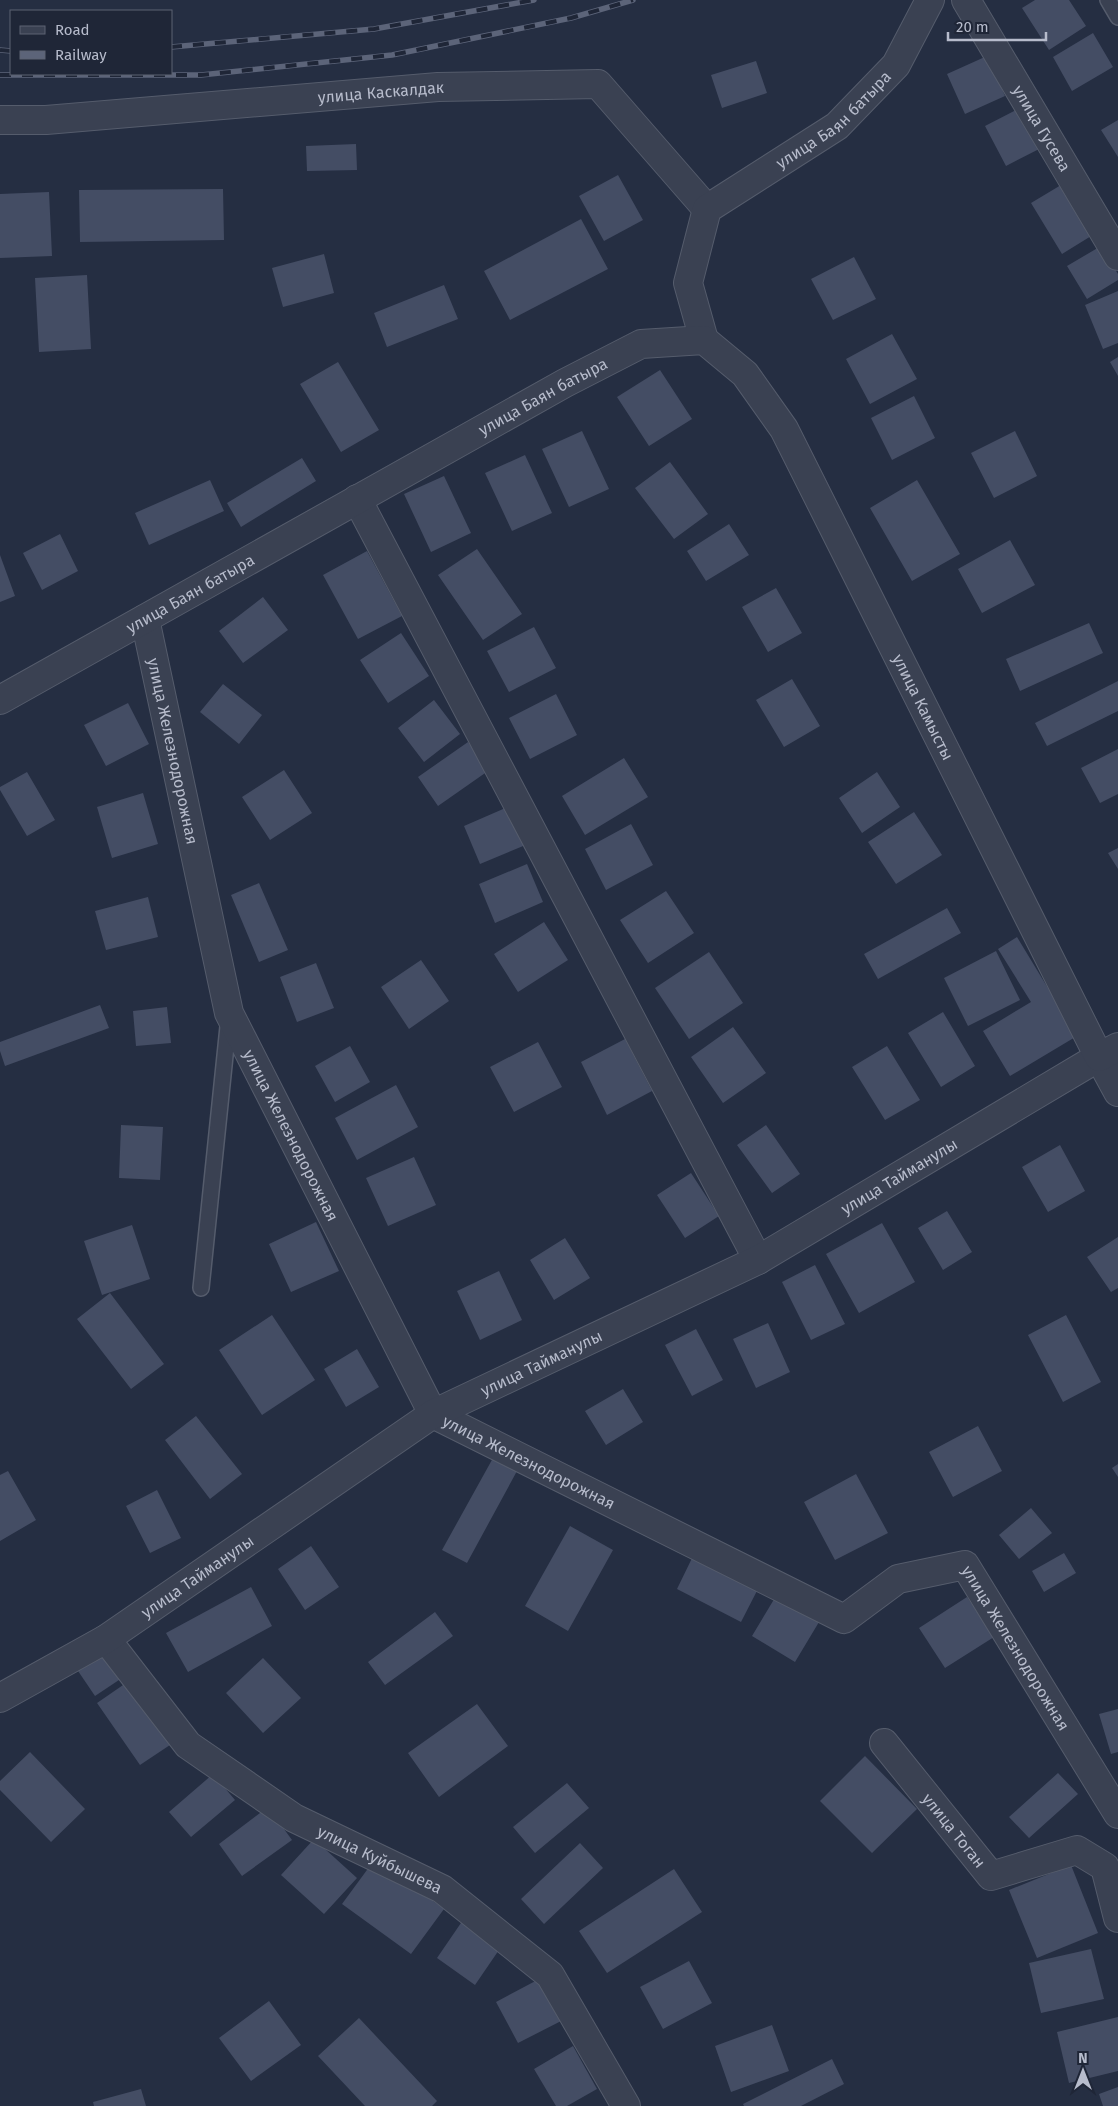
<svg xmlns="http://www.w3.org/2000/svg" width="1118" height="2106" font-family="'Fira Sans',sans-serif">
<rect width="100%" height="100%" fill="#252e42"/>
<path fill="#444d64" d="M1035,0H1069L1086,26L1049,50L1022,8Z
M1093,33L1113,67L1072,91L1053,57Z
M987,56L1005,96L965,114L947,74Z
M756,61L767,93L722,108L711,75Z
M1024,106L1045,146L1006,166L985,126Z
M1118,120V157L1101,130Z
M356,144L357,170L307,171L306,146Z
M618,175L643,220L604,241L579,196Z
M1066,182L1096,233L1062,254L1031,203Z
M223,189L224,240L80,242L79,190Z
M49,192L52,256L0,258V194Z
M581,219L608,269L510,320L484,271Z
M1101,246L1118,274V280L1087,299L1067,266Z
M324,254L334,293L283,307L272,268Z
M854,257L876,299L833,320L811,279Z
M87,275L91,349L39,352L35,278Z
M444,285L458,319L387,347L374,313Z
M1118,291V343L1103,349L1085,305Z
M892,334L917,379L870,404L846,359Z
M1118,357V376L1110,362Z
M338,362L379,430L341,452L300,384Z
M660,370L692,419L649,446L617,397Z
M914,396L935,438L892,460L871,418Z
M582,431L609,489L569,507L542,449Z
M1015,431L1037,476L994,498L971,453Z
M525,455L552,513L512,531L485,473Z
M302,458L316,481L241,527L227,503Z
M670,462L708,514L674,539L635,488Z
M444,476L471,533L431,552L404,494Z
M210,480L224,511L149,545L135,513Z
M917,480L960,554L912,581L870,508Z
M729,524L749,555L706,581L687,551Z
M60,534L78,571L42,590L23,553Z
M1010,540L1035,585L982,613L958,569Z
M477,549L522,614L483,640L438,575Z
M367,551L402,616L358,639L323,575Z
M0,555L15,596L0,602Z
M776,588L802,633L768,652L742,607Z
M263,597L288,630L243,663L219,631Z
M1089,623L1103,653L1020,691L1006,659Z
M534,627L556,668L509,692L487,651Z
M401,633L429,676L388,703L360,660Z
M792,679L820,726L784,747L756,700Z
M1118,681V711L1047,746L1035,723Z
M223,684L262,715L239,744L200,712Z
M556,694L577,735L530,759L509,718Z
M434,700L460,734L424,762L398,728Z
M128,703L149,744L106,766L84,725Z
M468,742L488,771L438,806L418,777Z
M1118,749V794L1100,803L1081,768Z
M624,758L648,797L585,835L562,796Z
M284,770L312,813L270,840L242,797Z
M27,772L55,820L27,836L0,790V787Z
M877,772L900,807L862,833L839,798Z
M143,793L158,844L112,858L97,807Z
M512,805L528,844L480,864L464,826Z
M914,812L942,855L896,884L868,842Z
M631,824L653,865L606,890L585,849Z
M1118,848V869L1108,853Z
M527,864L543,902L495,923L479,884Z
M259,883L288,950L259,962L231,895Z
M666,891L694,933L648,963L620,920Z
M148,897L158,937L106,950L95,911Z
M947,908L961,933L878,979L864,954Z
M544,922L568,960L518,992L494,954Z
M1017,937L1077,1036L1010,1076L983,1031L1031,1002L998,949Z
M996,951L1020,1000L968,1026L944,978Z
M709,952L743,1003L689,1039L655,988Z
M421,960L449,1001L409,1029L381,987Z
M316,963L334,1008L297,1022L280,977Z
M100,1005L109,1028L5,1066L0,1051V1042Z
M167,1007L171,1043L136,1046L133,1011Z
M943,1012L975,1066L941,1087L908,1033Z
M733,1027L766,1073L723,1103L691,1057Z
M625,1039L652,1091L607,1115L581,1062Z
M538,1042L562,1087L514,1112L490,1067Z
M350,1046L370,1082L335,1102L315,1066Z
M887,1046L920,1100L885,1120L852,1067Z
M396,1085L418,1127L357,1160L335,1118Z
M121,1125L163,1127L160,1180L119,1178Z
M766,1125L800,1174L772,1193L737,1145Z
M1060,1145L1085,1191L1048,1212L1022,1167Z
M414,1157L436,1205L388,1226L366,1178Z
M691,1173L719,1216L685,1238L657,1195Z
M947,1211L972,1252L943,1270L918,1228Z
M316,1222L339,1271L291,1292L269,1244Z
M882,1223L915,1282L859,1313L826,1254Z
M132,1225L150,1279L102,1295L84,1241Z
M1118,1237V1288L1111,1292L1087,1257Z
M565,1238L590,1278L554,1300L530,1260Z
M815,1265L845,1324L811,1340L782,1282Z
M499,1271L522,1320L480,1340L457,1291Z
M110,1293L164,1364L131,1389L77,1319Z
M272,1315L315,1380L262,1415L219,1350Z
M1066,1315L1101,1382L1063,1402L1028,1335Z
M768,1323L790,1372L756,1388L733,1339Z
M696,1329L723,1380L692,1396L665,1345Z
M357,1349L379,1387L346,1407L324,1369Z
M623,1389L643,1422L606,1445L585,1411Z
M196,1416L242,1474L210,1499L165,1440Z
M978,1426L1002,1471L953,1497L929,1452Z
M493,1458L517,1471L467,1563L442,1550Z
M1118,1464V1477L1112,1468Z
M8,1471L36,1520L0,1541V1475Z
M856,1474L888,1533L835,1560L804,1502Z
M157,1490L181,1538L150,1553L126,1506Z
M1031,1508L1052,1533L1019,1559L999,1535Z
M570,1526L613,1550L568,1631L525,1606Z
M311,1546L339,1587L305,1610L278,1569Z
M695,1552L760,1585L741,1622L677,1589Z
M1064,1553L1076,1573L1044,1592L1032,1571Z
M251,1587L272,1626L188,1672L166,1633Z
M776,1596L819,1622L795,1662L752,1636Z
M967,1597L994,1637L945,1668L919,1628Z
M435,1612L453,1636L385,1685L368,1662Z
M105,1648L125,1676L95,1696L76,1668Z
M263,1658L301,1698L263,1733L226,1693Z
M126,1683L170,1745L140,1765L97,1703Z
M477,1704L508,1746L439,1797L408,1753Z
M1118,1709V1752L1111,1754L1099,1714Z
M30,1752L85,1809L51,1842L0,1790V1781Z
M865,1756L917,1809L872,1853L820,1801Z
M1058,1773L1078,1794L1029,1838L1009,1817Z
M213,1774L235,1800L191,1837L169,1812Z
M567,1783L589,1808L535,1853L513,1827Z
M268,1807L292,1840L242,1876L219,1844Z
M314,1839L357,1878L324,1914L281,1875Z
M580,1843L603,1868L544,1924L521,1899Z
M375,1859L444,1909L411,1954L342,1904Z
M1071,1865L1098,1933L1037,1958L1009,1890Z
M674,1869L702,1912L607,1973L579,1931Z
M463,1920L501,1947L475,1985L437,1958Z
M1091,1949L1104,1999L1041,2013L1029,1963Z
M689,1961L712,2003L663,2029L640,1987Z
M543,1977L565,2019L518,2043L496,2002Z
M269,2001L301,2045L251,2081L219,2038Z
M1118,2017V2071L1069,2083L1057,2032Z
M359,2018L437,2101L432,2106H365L318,2056Z
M772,2025L789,2071L731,2092L715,2046Z
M573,2046L597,2089L567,2106H556L534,2069Z
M832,2059L844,2084L801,2106H744L743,2104Z
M1118,2087V2106H1103L1099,2094Z
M141,2089L146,2106H94L93,2102Z"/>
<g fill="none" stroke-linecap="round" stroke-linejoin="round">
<defs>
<path id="service" d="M1108,0L1118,17
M201,1288L229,1017"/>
<g id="minor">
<path id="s1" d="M966,0L1118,256"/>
<path id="s2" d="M0,120H46L438,87L598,84L707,209"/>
<path id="s3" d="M704,340L688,283L707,209L837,126L896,65L930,0"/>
<path d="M357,499L758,1260"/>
<path id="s4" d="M145,619L229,1013L433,1414L844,1619L898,1579L965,1565L1118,1814"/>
<path id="s5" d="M106,1639L188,1745L294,1818L442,1889L550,1975L626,2106"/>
<path id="s6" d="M0,1698L106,1639L433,1414L758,1260L1099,1057L1118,1092"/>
<path id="s7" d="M884,1743L991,1876L1077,1850L1105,1867L1118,1918"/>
</g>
<g id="tertiary">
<path id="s8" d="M0,700L565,383L641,344L704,340L745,374L784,429L1099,1057L1118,1047"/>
</g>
</defs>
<use href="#service" stroke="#555c6c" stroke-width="18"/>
<use href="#minor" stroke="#555c6c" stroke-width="30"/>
<use href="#tertiary" stroke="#555c6c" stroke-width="30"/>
<use href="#service" stroke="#3a4152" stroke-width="15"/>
<use href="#minor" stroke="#3a4152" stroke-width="28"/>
<use href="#tertiary" stroke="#3a4152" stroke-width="28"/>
<defs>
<path id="rail" d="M171,47L374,29L534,0
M0,50L11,51
M0,75H201L392,55L571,18L633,0"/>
</defs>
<use href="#rail" stroke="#5c6479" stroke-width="5.5"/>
<use href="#rail" stroke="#1f2637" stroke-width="4" stroke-dasharray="11" stroke-linecap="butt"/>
</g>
<g text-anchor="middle" stroke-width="5" stroke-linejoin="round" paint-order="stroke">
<g font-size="16" fill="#b7bccc" stroke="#1f2637">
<text dy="6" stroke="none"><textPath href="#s2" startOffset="382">улица Каскалдак</textPath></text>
<text dy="6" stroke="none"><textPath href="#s3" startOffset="291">улица Баян батыра</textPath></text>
<text dy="6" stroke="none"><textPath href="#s1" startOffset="149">улица Гусева</textPath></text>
<text dy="6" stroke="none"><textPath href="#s8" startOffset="622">улица Баян батыра</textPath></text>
<text dy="6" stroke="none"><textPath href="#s8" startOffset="218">улица Баян батыра</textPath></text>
<text dy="6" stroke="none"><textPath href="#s8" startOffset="1228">улица Камысты</textPath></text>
<text dy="6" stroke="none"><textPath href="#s4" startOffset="135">улица Железнодорожная</textPath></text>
<text dy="6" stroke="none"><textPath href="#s4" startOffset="540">улица Железнодорожная</textPath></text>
<text dy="6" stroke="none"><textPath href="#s6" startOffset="1042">улица Тайманулы</textPath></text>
<text dy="6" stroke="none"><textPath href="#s6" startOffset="638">улица Тайманулы</textPath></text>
<text dy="6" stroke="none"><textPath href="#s4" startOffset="960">улица Железнодорожная</textPath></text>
<text dy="6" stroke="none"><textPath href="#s6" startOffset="232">улица Тайманулы</textPath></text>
<text dy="6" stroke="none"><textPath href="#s4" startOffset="1545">улица Железнодорожная</textPath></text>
<text dy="6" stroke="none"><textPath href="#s7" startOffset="112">улица Тоган</textPath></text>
<text dy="6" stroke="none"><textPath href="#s5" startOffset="358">улица Куйбышева</textPath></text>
</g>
</g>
<rect x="10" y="10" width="162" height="65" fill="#1f2637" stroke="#5c6273"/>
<rect x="20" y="26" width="25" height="8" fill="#3a4152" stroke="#5c6273"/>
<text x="55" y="35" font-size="15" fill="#b7bccc">Road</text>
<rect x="20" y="51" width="25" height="8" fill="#5c6479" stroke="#5c6273"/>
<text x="55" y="60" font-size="15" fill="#b7bccc">Railway</text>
<g transform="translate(1083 2071)" stroke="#1f2637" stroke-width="4" paint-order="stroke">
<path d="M0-4L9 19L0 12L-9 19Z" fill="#b7bccc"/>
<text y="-8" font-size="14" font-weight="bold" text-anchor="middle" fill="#b7bccc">N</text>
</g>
<path d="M948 32v8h98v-8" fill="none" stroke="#b7bccc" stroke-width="2.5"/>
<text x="956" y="32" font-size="15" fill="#b7bccc" stroke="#1f2637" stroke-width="4" paint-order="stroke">20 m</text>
</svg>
